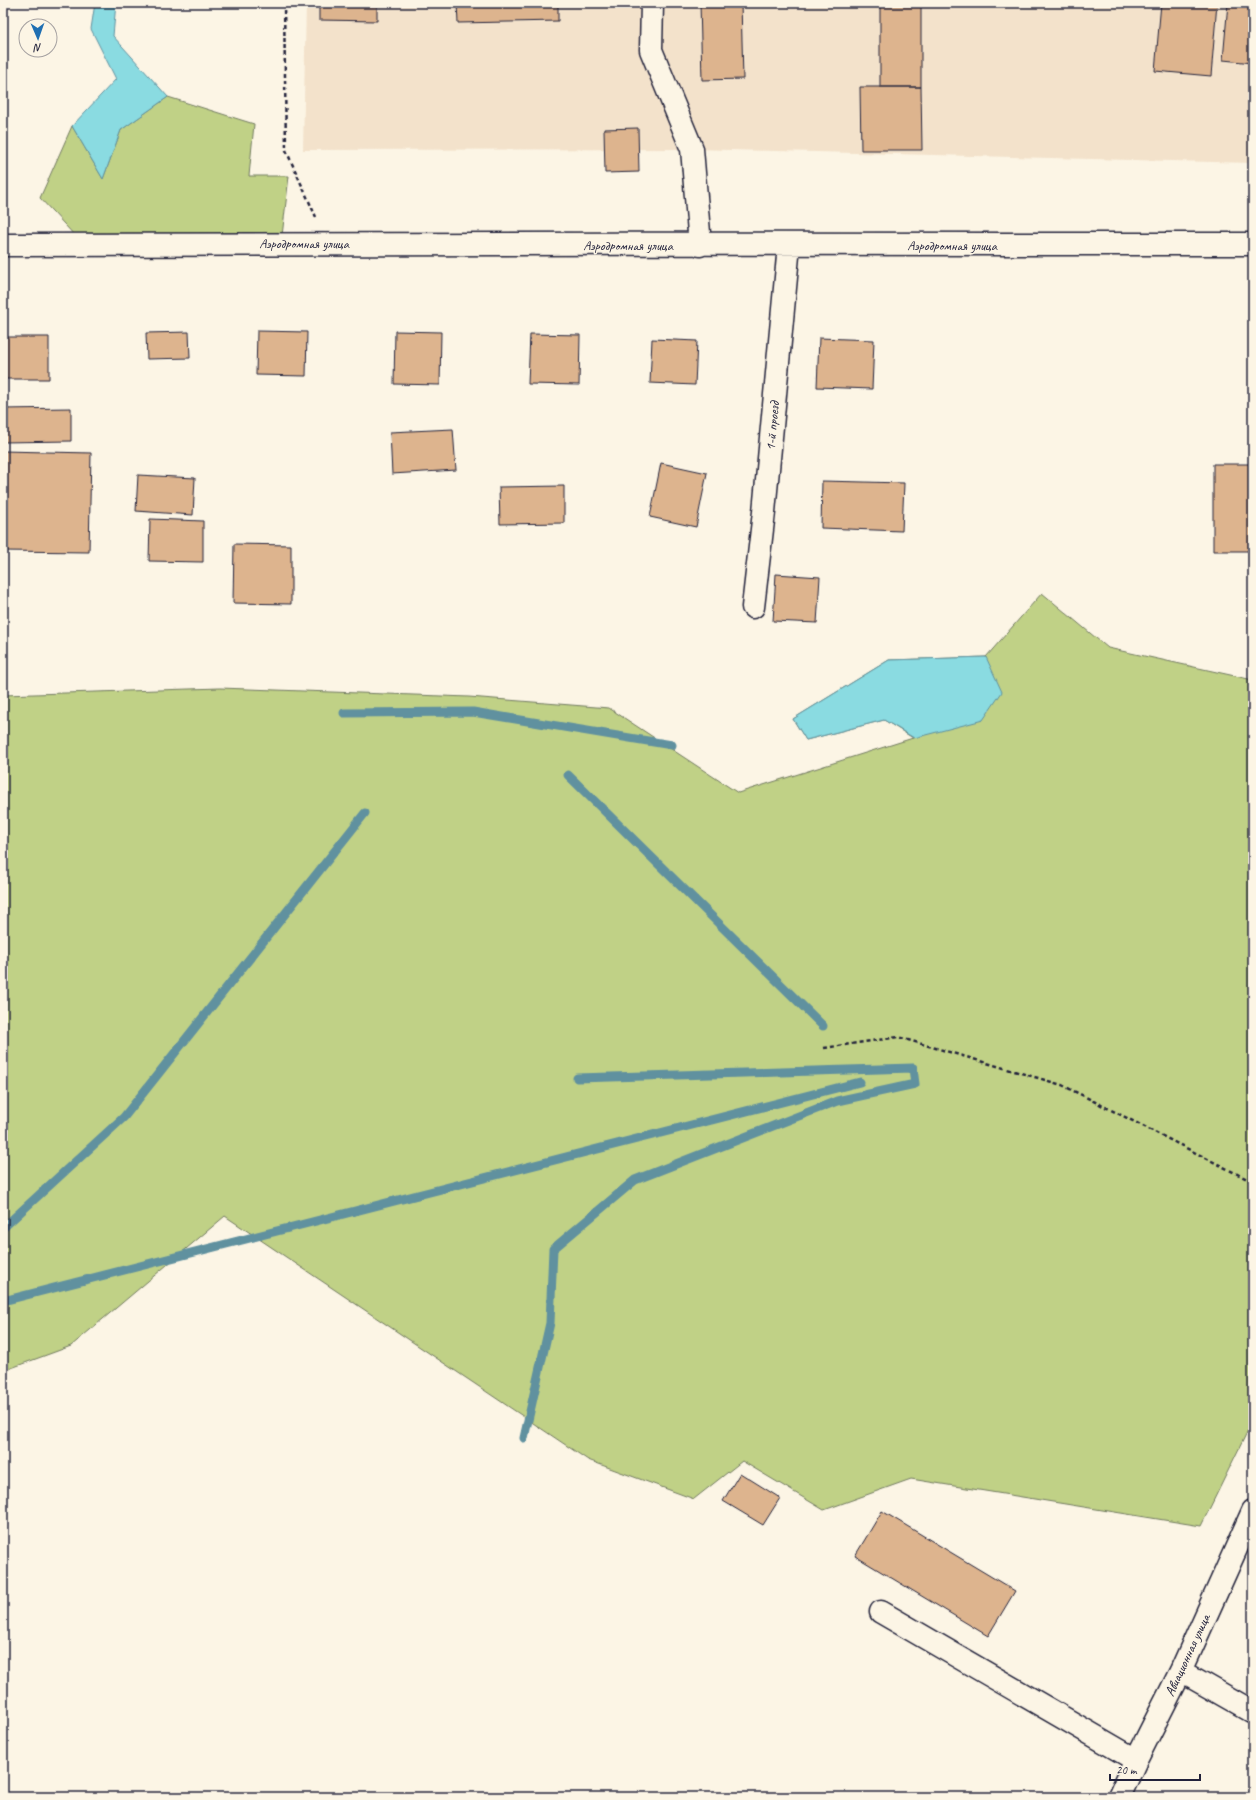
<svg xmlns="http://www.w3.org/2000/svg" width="1256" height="1800" font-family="Caveat,sans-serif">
<rect width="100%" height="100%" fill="#fcf5e5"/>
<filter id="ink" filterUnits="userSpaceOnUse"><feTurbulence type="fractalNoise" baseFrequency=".025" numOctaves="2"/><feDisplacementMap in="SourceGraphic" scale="8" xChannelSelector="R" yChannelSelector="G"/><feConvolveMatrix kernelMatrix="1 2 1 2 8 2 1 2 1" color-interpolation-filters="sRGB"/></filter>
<g filter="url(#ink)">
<path fill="#f3e2cb" d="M306,3H1253V163L692,149L303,150Z"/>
<path fill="#c0d186" stroke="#717a60" d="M168,97L254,124L249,176H289L282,236L77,238L40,198L72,126L103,179L121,130Z
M1042,593L1108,648L1253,680V1420L1201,1526L911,1479L824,1510L742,1461L694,1499L588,1460L225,1216L71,1346L3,1371V695L220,688L469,697L609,708L738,793L913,738L884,720L806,740L793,719L889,660L986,657Z"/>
<path fill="#8adbe1" stroke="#60919f" d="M95,3H116L113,36L168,97L121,130L103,179L72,126L116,79L91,29Z
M986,657L1002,692L983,720L914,738L884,720L806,740L793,719L889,660Z"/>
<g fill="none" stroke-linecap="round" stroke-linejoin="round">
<path stroke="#60919f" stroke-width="9" d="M344,713L473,712L672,745
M568,775L823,1026
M3,1228L124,1117L365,813
M3,1301L860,1082
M524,1438L550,1323L553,1249L635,1180L837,1101L915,1084L913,1068L577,1078"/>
</g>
<path fill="#ddb48e" stroke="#22223b" d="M319,3H377V21L319,20Z
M457,3H558V21L458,23Z
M700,3H741L743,79L702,80Z
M803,3H850V4H803Z
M880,3H921V87H880Z
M1161,3H1217L1211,76L1155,71Z
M1228,3H1253V63L1223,60Z
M860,87H921L922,150H861Z
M638,128L639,172L605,173L604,129Z
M257,331L307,332L306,376L256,375Z
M395,331L441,332L440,385L394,384Z
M189,332L190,358L147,359L146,333Z
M530,334L580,335L579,385L528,384Z
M3,337H49V379H3Z
M819,338L874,340L872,389L817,387Z
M652,339L697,341L695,385L650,383Z
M71,408V441L3,442V409Z
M453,429L456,470L392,474L390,432Z
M3,451L91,453L89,552L3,551Z
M661,463L707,473L696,527L650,517Z
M1213,464H1253V551H1213Z
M138,475L195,478L193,515L136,511Z
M822,481L904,483L902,531L821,528Z
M564,486V523L500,524L499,487Z
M150,519L203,521V562L149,561Z
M234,544L291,545V604L233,603Z
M776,574L820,577L817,623L773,621Z
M740,1473L780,1498L763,1525L723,1501Z
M882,1511L1015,1591L988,1636L855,1556Z"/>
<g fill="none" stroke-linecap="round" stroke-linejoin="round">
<defs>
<path id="minor" d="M652,3L651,50L692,149L700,245
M3,245C420,242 836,245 1253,244
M753,607L764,512L789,245
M881,1612L1136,1760
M1181,1671L1253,1712
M1119,1797L1136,1760L1181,1671L1253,1511"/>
</defs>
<use href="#minor" stroke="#22223b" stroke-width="25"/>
<path stroke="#22223b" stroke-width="2.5" stroke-dasharray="4 3" stroke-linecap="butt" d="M284,3L286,150L316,217
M824,1048L898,1037L1062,1085L1253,1182"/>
<use href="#minor" stroke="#fcf5e5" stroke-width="22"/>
</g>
</g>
<g text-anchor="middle" stroke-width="3" stroke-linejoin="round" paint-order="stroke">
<g font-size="14" fill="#22223b" stroke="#fcf5e5">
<text x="304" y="248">Аэродромная улица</text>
<text x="628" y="250">Аэродромная улица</text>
<text x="952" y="250">Аэродромная улица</text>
<text transform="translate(772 426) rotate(-85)" y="5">1-й проезд</text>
<text transform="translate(1187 1655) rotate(-65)" y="5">Авиационная улица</text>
</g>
</g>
<rect width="1256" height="1800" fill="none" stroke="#fcf5e5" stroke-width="16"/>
<rect x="8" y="8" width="1240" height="1784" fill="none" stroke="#22223b" stroke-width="1.5" filter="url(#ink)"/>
<g transform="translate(38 38) rotate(178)"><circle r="19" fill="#fcf5e5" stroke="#a5a1a1"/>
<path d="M0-3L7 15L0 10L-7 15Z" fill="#1f6fb2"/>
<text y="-6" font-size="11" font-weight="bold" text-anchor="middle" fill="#22223b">N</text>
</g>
<path d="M1110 1774v6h90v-6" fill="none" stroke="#22223b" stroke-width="2"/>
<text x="1116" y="1774" font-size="12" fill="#22223b" stroke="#fcf5e5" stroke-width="3" paint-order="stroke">20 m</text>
</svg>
